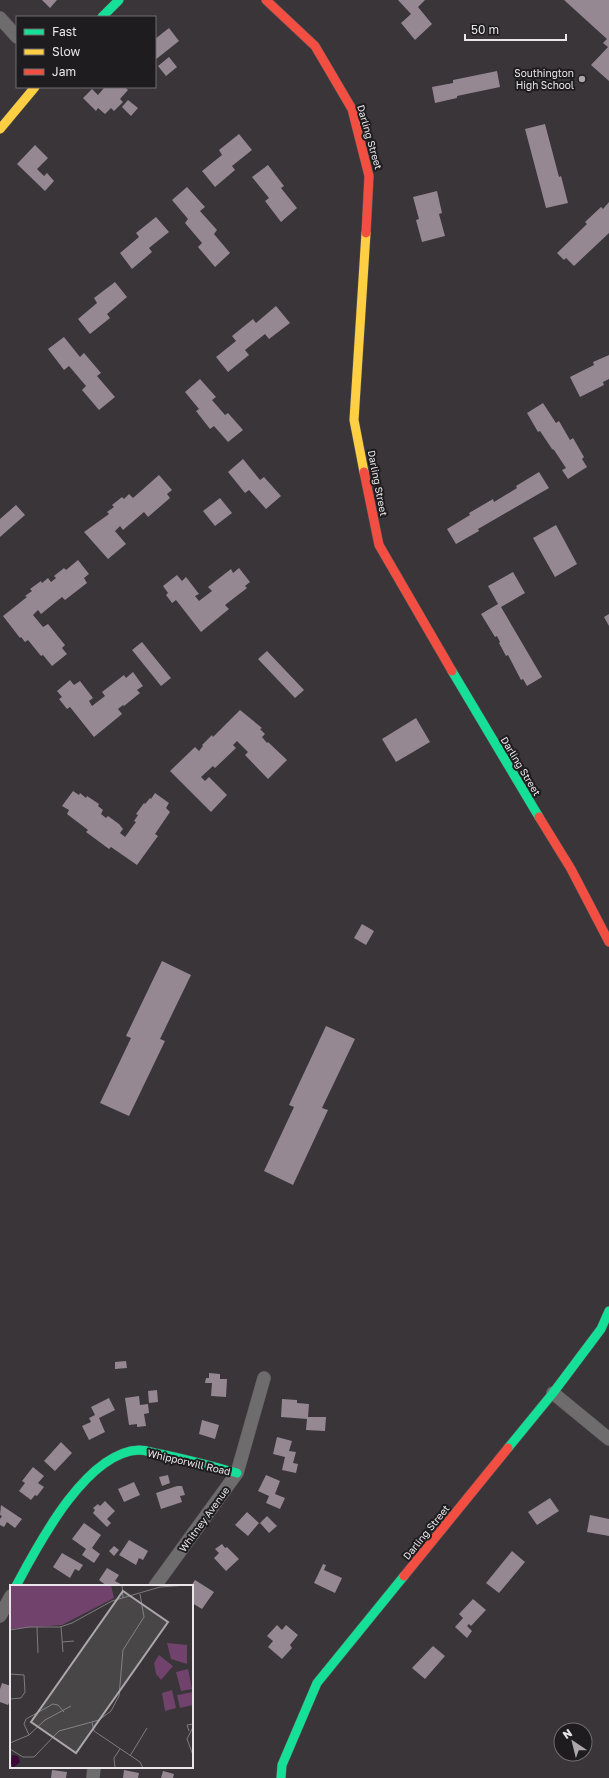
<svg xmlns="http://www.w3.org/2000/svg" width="609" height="1778" font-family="'Golos Text',sans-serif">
<rect width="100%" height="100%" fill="#393538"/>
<path fill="#958893" d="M42,0H57L50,8Z
M398,0H425L418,7L432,24L415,40L401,23L411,14Z
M564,0H609V81L591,65L608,47L603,43L607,39Z
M169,28L179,41L155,60V39Z
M169,57L177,67L166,76L158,66Z
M497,71L500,87L457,96V98L435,103L432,87L453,83V80Z
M103,87H125L128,90L120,99L123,102L114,111L111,108L105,114L98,108L96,111L83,98L92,89L98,95L104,88Z
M128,100L138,108L131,116L122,107Z
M545,124L559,177L561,176L568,203L546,208L525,129Z
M239,134L252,150L232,166L235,170L215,187L202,171L222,155L219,150Z
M35,145L48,158L37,169L44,176L47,173L54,181L45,191L17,164Z
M268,165L284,186L281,188L297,208L281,222L265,201L269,198L252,177Z
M187,187L205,207L200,211L217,230L214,234L230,253L215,267L198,247L202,243L185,223L188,219L172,200Z
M437,191L442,213L439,214L445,236L422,242L416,220L419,219L413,197Z
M609,202V233L574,266L566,258L564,260L557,253L587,224L585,222L601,207L603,209Z
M156,217L169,232L149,248L152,252L132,269L120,253L139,237L136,233Z
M115,282L127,297L107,314L110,318L90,334L78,319L97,303L94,298Z
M276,306L290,323L269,339L265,334L245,350L249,355L228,372L216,357L236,341L232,336L253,319L256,323Z
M64,337L80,357L84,353L101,373L97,376L115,397L99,410L82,390L86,386L69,366L64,370L48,349Z
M609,355V379L603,382L604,385L580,397L570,377L594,365L593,362Z
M200,379L216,397L212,400L225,415L228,413L243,430L228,442L214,426L210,429L196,411L199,409L185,392Z
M543,403L556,423L559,421L570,440L573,438L584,457L582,459L587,467L568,479L562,470L566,468L554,450L552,449L540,431L538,432L527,413Z
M243,459L260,480L264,477L281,496L266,509L249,490L245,493L228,472Z
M539,472L549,488L478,529L479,531L456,544L447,529L470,515L469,513L493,499L494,502L517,488L516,486Z
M159,475L172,490L167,494L170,498L148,517L144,512L123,530L120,526L115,531L126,544L108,559L84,532L109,514L107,512L114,507L112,505L122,497L124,499L129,494L133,498Z
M220,498L232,513L215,526L203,511Z
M16,505L25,515L0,537V519Z
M556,525L577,564L555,577L533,538Z
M78,560L89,574L84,578L87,583L65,600L62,597L41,614L38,610L33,615L43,627L48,624L65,645L62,648L67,654L52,666L43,655L41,656L28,640L25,642L21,637L20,638L3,616L27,597L25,596L32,591L30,589L41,581L42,583L48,578L51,582L56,578L54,576L64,568L66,570Z
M239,568L250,582L245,586L247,588L225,605L229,609L201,632L176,600L172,603L166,595L168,593L163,586L177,575L182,581L186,577L199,594L195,596L199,601L212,591L208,587L231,569L233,573Z
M513,572L525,593L501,607L542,677L527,686L523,679L521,680L508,655L506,656L499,643L500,642L497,636L495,637L481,614L498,604L488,586Z
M609,614V626L604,617Z
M142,642L171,678L161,686L132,650Z
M267,651L304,690L295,698L258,659Z
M133,672L143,686L137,690L140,693L124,706L123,705L118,709L122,714L94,737L70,707L67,709L59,699L62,697L57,691L70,680L74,685L80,681L93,698L89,701L92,706L105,696L102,692L124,675L126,678Z
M240,710L262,728L260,729L265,734L262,737L267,743L268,742L287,760L268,779L245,755L248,752L237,741L233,745L236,748L215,768L213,766L201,777L205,781L209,777L227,795L211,812L170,771L195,747L199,751L203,746L202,745L212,735L213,737Z
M416,718L430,742L396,762L382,739Z
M73,791L79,795L80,793L86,798L87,796L99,804L98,806L103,810L101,814L106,818L108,816L119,824L123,829L120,833L125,837L136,822L134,821L138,815L136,814L144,803L145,804L150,798L151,799L155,793L169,803L166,808L170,812L155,834L158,836L137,865L111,847L109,849L86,832L88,830L67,814L69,810L62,806Z
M362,924L374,931L366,945L354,938Z
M162,961L191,975L160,1039L165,1041L129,1116L100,1103L131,1038L126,1036Z
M326,1026L355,1039L322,1108L328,1110L293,1185L264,1171L294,1107L289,1105Z
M126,1361L127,1368L115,1369V1362Z
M209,1373L220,1374V1379H227L226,1397L211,1396L212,1383H205L206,1378H209Z
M157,1390L158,1402L149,1403L148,1391Z
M139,1396L140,1405L148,1404L149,1413L144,1414L146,1426L137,1427V1424L129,1425L125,1398Z
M109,1398L115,1410L99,1418L105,1432L89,1440L82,1426L91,1422L89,1418L95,1415L91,1407Z
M282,1399L297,1400V1403L309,1404L308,1417H326L325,1431L306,1430L307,1419L281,1417Z
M202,1420L219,1425L215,1439L199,1434Z
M277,1437L292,1441L289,1451L296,1452L293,1463L298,1464L296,1473L282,1470L285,1457L273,1454Z
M61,1442L72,1453L55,1471L44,1461Z
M33,1467L44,1476L38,1483L44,1487L37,1496L35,1495L31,1500L19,1491L25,1483L22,1481Z
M168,1475L170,1483L162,1486L159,1477Z
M266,1475L280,1481L275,1494L285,1498L280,1509L266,1503L269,1496L258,1491Z
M134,1482L140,1495L124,1502L118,1489Z
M177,1486H182L185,1495L180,1496L182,1502L161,1509L156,1493Z
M550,1498L559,1511L537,1525L528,1512Z
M105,1501L115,1511L107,1519L111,1523L107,1527L93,1513L95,1510L93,1508L98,1504L100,1506Z
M1,1505L22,1519L15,1528L7,1522L4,1527L0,1525V1519L2,1516L0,1515Z
M247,1512L259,1523L248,1536L235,1525Z
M590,1515L609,1519V1536L587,1532Z
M267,1516L277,1526L269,1533L260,1523Z
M84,1523L101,1535L92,1548L100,1554L94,1563L82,1555L86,1549L72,1539Z
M129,1540L148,1551L143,1560L139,1558L136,1565L119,1555Z
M222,1544L225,1548L227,1547L239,1559L226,1571L214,1558L219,1553L215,1549Z
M114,1546L119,1550L114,1556L109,1551Z
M512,1551L525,1562L499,1593L486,1583Z
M62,1553L83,1565L79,1571L75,1569L70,1578L53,1567Z
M323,1564L326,1565L324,1570L342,1578L335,1593L314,1583Z
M107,1568L119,1575L115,1581L124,1586H107L99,1580Z
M195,1580L214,1592L202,1609L192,1603L191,1586Z
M473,1599L486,1610L471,1626L469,1624L467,1626L472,1631L467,1638L455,1627L463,1618L459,1614Z
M277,1625L282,1630L286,1625L298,1635L290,1645L292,1648L282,1659L268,1647L273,1641L267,1636Z
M433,1646L445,1656L425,1679L412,1668Z
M2,1683L11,1686V1699L8,1705L0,1702V1689Z
M52,1770L67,1772L66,1778H51Z
M124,1770L139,1773L138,1778H123Z
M163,1771L174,1774L173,1778H161Z"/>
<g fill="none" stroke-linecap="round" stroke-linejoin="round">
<defs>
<path id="street" d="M0,18L17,37
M553,1393L609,1439
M155,1586L237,1473L264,1378
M0,1616L11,1596
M93,1778L94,1767"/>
<path id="fast" d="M102,17L119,0
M452,671L539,817
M508,1448L553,1393L601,1329L609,1311
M16,1586C38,1545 86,1452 139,1450C146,1450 153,1453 160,1454C186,1459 211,1466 237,1473
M281,1778L282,1765L317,1683L404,1576"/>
<path id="slow" d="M0,129L35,87
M364,472L354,420L366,233"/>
<path id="jam" d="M266,0L315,46L352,109L369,176L366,233
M364,472L379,545L452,671
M539,817L571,869L609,942
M404,1576L508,1448"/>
</defs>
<use href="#street" stroke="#555254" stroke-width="14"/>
<use href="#fast" stroke="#555254" stroke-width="10"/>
<use href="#slow" stroke="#555254" stroke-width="10"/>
<use href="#jam" stroke="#555254" stroke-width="10"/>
<use href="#street" stroke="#6f6c6e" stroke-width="13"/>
<use href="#fast" stroke="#16e098" stroke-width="9"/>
<use href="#slow" stroke="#ffcf43" stroke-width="9"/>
<use href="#jam" stroke="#f24e42" stroke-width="9"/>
</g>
<circle fill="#aba7aa" stroke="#1f1c1f" stroke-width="1.5" cx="582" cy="79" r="4"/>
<g text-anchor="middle" stroke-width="4" stroke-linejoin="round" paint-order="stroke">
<g font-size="10" fill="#e9e5e8" stroke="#1f1c1f" text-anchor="end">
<text x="574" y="77">Southington<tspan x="574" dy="12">High School</tspan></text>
</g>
<g font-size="10" fill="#e9e5e8" stroke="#1f1c1f">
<text transform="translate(370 137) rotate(74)" y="4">Darling Street</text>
<text transform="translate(378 483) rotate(79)" y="4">Darling Street</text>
<text transform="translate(521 766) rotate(59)" y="4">Darling Street</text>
<text transform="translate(189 1462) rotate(13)" y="4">Whipporwill Road</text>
<text transform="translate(204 1519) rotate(-54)" y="4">Whitney Avenue</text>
<text transform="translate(426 1532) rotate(-51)" y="4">Darling Street</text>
</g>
</g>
<g transform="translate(10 1585)">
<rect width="183" height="183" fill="#393538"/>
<path d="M0,0H101L104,13L52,40L0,44ZM157,58L177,60V79L161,74ZM149,70L163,81L151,95L146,89L144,78ZM178,84L182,104L171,106L166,87ZM162,105L166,123L155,126L152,108ZM183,107V120L170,123L167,110Z" fill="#70426c"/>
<path d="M2,170L8,171L10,177L3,183L1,178Z" fill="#3b0938"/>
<path fill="none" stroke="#7f7b7e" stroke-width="1" d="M112,0L113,13M27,42L28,68M51,42L53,67M0,45L19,42H50L62,38L102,16L150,2L177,0M52,57L64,56M0,89L14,90L15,107L11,113L0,114M82,137L84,146L130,177L133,183M183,142L177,154L183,170M179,146L177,140L183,139M19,150L14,139L16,134L43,119L48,120L54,127M0,158L19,150L35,135L61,121M0,164L13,172H24L49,146L89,135L101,126L109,111L113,65L134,32L130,9M120,171L137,143M105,183L104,173L110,164"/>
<path fill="#aba7aa" fill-opacity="0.15" stroke="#aba7aa" stroke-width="2" d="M113,6L158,37L66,168L21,137Z"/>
<rect width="183" height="183" fill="none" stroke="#e9e5e8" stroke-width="2"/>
</g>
<rect x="16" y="16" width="140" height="72" fill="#1f1c1f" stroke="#706c6f"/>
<rect x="24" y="29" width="20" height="6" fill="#16e098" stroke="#706c6f"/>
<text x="52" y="36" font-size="12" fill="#e9e5e8">Fast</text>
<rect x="24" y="49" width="20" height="6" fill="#ffcf43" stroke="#706c6f"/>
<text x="52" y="56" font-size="12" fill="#e9e5e8">Slow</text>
<rect x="24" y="69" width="20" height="6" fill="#f24e42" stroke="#706c6f"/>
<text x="52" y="76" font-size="12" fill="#e9e5e8">Jam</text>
<g transform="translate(573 1742) rotate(325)"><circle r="19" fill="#1f1c1f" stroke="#706c6f"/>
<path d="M0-3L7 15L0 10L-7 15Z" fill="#aba7aa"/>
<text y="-6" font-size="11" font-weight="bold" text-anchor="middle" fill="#e9e5e8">N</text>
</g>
<path d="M465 34v6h101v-6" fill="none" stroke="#e9e5e8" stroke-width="2"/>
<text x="471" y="34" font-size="12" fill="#e9e5e8" stroke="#1f1c1f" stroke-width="3" paint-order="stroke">50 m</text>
</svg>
